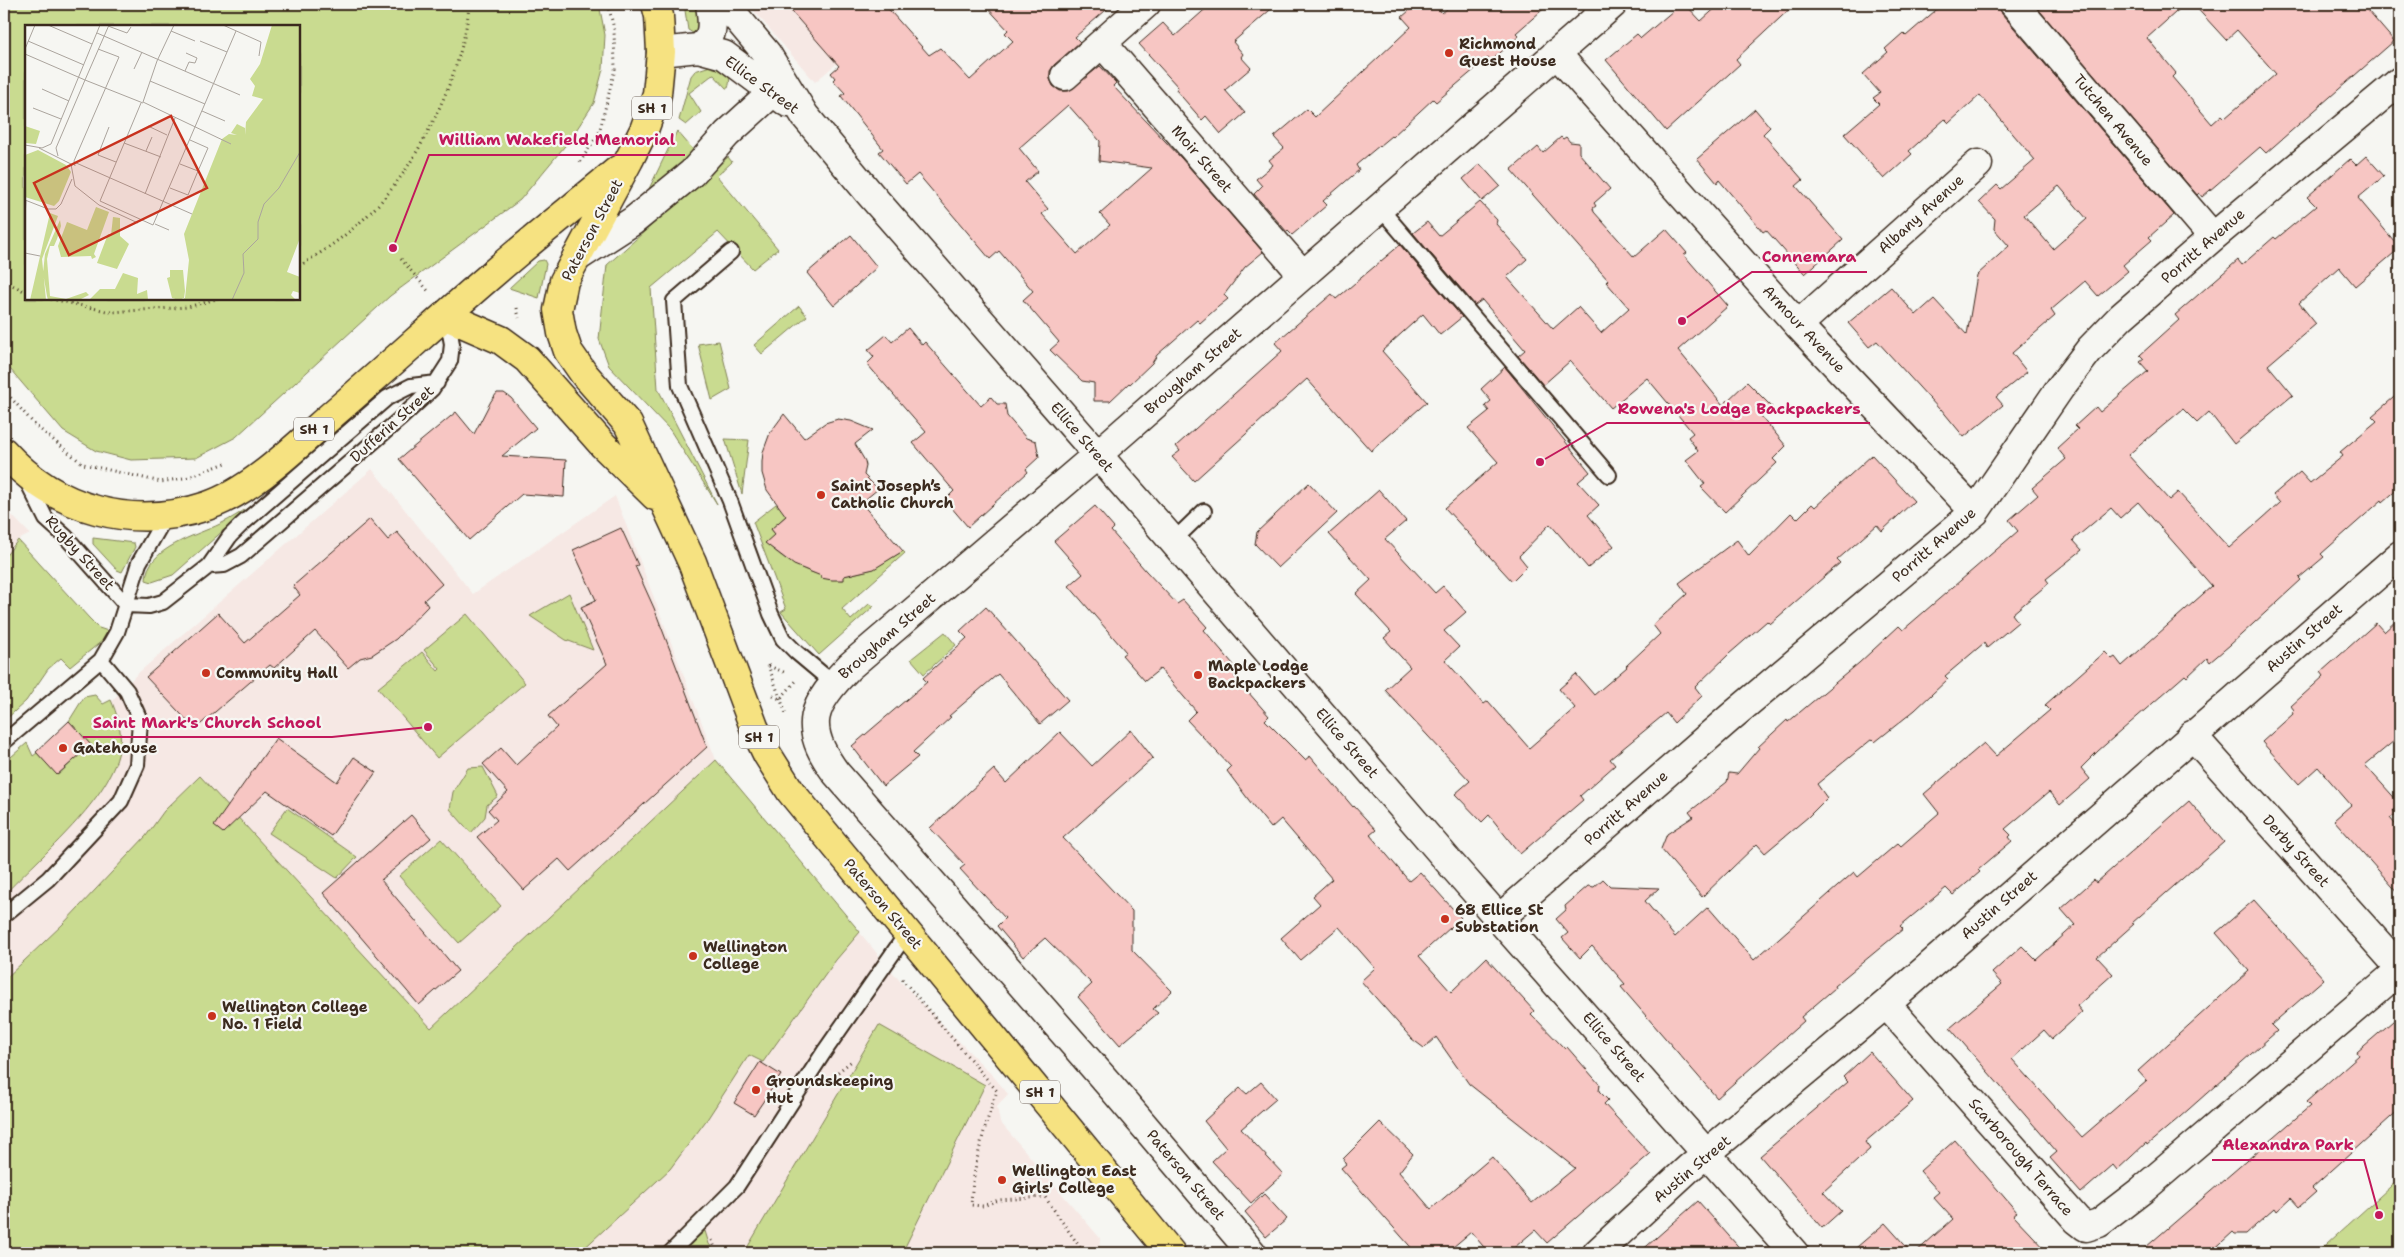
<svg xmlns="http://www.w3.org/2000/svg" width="2404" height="1257" font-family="'Shantell Sans',sans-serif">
<rect width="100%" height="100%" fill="#f6f6f2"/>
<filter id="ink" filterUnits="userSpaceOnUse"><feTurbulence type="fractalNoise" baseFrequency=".02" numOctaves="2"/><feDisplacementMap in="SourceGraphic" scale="10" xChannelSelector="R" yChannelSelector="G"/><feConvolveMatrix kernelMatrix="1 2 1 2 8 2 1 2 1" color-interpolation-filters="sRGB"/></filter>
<g filter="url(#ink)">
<path fill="#f6e8e4" d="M748,4H906L815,82Z
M372,469L473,594L615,496L716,760L900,981L994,1077L1008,1094L997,1107L1000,1122L1100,1238L1099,1253H4V872L70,806L110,703L136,675Z
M4,507L30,534L18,540L4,558Z"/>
<path fill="#c9db90" stroke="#828257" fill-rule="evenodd" d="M4,4H599L605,35L603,69L594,103L569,141L520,200L390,296L236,437L196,458L131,460L96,451L63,431L4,362ZM299,26V299H26V26Z
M684,4H696C699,13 698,23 696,32L693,33L688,30Z
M713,65C725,69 733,74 728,88H726L714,75L711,76L689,93L701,112L686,125L679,120L691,76L695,71Z
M677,131L696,153L646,195Z
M728,157L732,162L717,176L778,249L753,269L718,232L651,288L658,389L717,504L670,430L609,366L599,339L607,265Z
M544,260L546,264L539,298L509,288L538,261Z
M799,306L807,316L762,354L754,345Z
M719,341L731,389L712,400L698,344Z
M725,439L749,440L742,494Z
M782,503L797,506L771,529L775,534L766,543C782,558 800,570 821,575V578L843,580L844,576L873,569L903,551L905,553L842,609L851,620L869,604L874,606L819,655L781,612L786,609L753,522L776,504L778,507Z
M251,506L173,575L152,582L146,580C146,548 198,535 220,524C231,519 241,512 251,506Z
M93,538L134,543L135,547L122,572L117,570L93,544Z
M18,540L89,618L99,628L108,631V636L70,667L61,658L48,669L26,701L4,721V558Z
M569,593L593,650L566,640L530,616Z
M467,614L525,683L437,758L378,688L422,652L438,671L440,669L424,650Z
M945,632L956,645L924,674L911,659Z
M95,695L103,704L111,700C117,714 122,729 120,745C114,797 39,857 4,895V763L27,743L33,756L37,753L58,775L90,745L69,721L84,697Z
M716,760L860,932L836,960L763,1062L749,1055L708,1118L670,1169L579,1253H4V980L63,924L146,836L164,811L200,776L431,1028Z
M483,767L498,796L487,805L485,817L471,833L450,809L453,792L468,768Z
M287,808L357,857L337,878L269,833Z
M441,839L501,906L459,943L399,876Z
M879,1025L985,1085L902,1253H744Z
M2400,1178V1253H2317Z
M705,1231L709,1244L716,1253H680Z"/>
<path fill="#f7c6c3" stroke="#3b2a1e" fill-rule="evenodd" d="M785,4H884L929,55L940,48L970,80L1013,41L1005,33L1008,30L984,4H1113L1075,37L1080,42L1054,65L1050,71V79L1053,86L1060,91H1069L1100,66L1116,83L1113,86L1182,159L1263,252L1245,267L1224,295L1228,299L1218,307L1200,323L1197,320L1157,355L1152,363L1130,384L1129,383L1110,401H1094V383L1082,381L1050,350L1059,342L1023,300L1033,291L999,251L990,259L918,174L906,184L879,152L883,149L841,96L845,93L833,80L835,78L831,73L839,66ZM1068,105L1100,141L1099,161L1152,168L1100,214L1110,225L1077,254L1042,214L1048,209L1025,182L1038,171L1019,148Z
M1211,4H1277L1233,42L1243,54L1241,57L1251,68L1225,90L1245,113L1221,134L1206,116L1202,120L1176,90L1178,87L1139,44L1163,23L1175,36Z
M1417,4H1434L1442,13L1453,4H1549L1516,33L1519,36L1491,61L1488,58L1436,102L1433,99L1392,137L1391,136L1356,165L1359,170L1323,201L1327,205L1292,235L1288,231L1287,232L1254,194L1262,186L1256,179L1273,165L1269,160L1284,148L1274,137L1307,109L1315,117L1411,27L1402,17Z
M1681,4H1685L1701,21L1720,4H1795L1736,59L1740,64L1666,131L1606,60L1637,34L1641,38Z
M1943,4H1999L2002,14L2174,215L2149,237L2152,240L2123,265L2128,271L2098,296L2085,281L2051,310L2055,316L2012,353L2027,372L1996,397L2003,405L1964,437L1941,409L1940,410L1877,341L1869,347L1848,323L1891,287L1916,315L1934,299L1967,335L1977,275L2009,246L1994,229L1995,219L1979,202L1997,185L2001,189L2035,160L1980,95L1949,123L1945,119L1909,151L1912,154L1884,179L1844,134L1879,104L1873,98L1880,93L1863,74L1888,52L1885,49L1903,33L1906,36ZM2059,186L2087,219L2053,249L2024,215Z
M2034,4H2185L2147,38L2176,73L2172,77L2212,124L2222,115L2225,118L2276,74L2237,30L2226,40L2193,4H2362L2394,41L2266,153L2260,147L2202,197L2199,193L2197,195Z
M1755,109L1770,127L1763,134L1803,180L1796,186L1843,240L1805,274L1766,230L1763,232L1719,180L1717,183L1697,159Z
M1561,137L1563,139L1566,137L1570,142L1579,143V153L1610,189L1594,203L1596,206L1593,208L1594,212L1634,257L1666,229L1687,253L1684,255L1728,306L1678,350L1723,405L1747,382L1772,407L1761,416L1786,446L1773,459L1777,463L1725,512L1701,487L1705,484L1686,460L1698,451L1688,437L1693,433L1647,378L1611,408L1570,361L1543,385L1518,356L1525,350L1482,300L1475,305L1413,233L1427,222L1439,236L1480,202L1497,220L1496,224L1527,259L1507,277L1553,329L1578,307L1601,333L1629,308L1606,282L1608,280L1511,170L1538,147L1543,153Z
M2366,156L2384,176L2358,198L2400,248L2355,286L2339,267L2299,303L2316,324L2268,365L2293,395L2234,444L2209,412L2197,423L2183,409L2128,455L2169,500L2178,492L2229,548L2280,503L2273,495L2300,472L2310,483L2343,456L2340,452L2377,421L2372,416L2400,392V487L2383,502L2382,500L2321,554L2324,557L2299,578L2301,580L2230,645L2210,662L2207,658L2187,677L2185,675L2098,751L2081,768L2090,779L2060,805L2049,792L2005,829L2011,835L2009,837L2012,841L1978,870L1980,872L1953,895L1946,888L1900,926L1903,929L1834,986L1835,988L1801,1017L1804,1021L1717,1098L1621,987L1625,984L1592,946L1580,958L1562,938L1568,933L1556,919L1566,910L1565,906L1588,886L1594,887L1603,879L1610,886L1659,888L1645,901L1675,937L1708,907L1754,960L1854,872L1858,877L1898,843L1901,846L1939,813L1924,794L1984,743L1996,756L2050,710L2045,705L2105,652L2112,659L2115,657L2122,666L2212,586L2138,502L2120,518L2111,508L2073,540L2082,550L2046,579L2049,583L2012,614L2018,622L1987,648L1984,643L1945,676L1948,679L1915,710L1875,742L1872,739L1817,784L1827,798L1808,817L1765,853L1757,844L1702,897L1661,849L1667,834L1693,817L1689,812L1727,782L1729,773L1737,774L1759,748L1758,747L1787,720L1788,722L1859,663L1899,626L1903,630L2018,531L2009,520L2038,495L2032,488L2066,459L2057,448L2078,429L2075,426L2096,407L2100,412L2148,371L2140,362L2144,359L2140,355L2179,320L2175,315L2238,260L2242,265L2274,237L2276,239L2316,206L2307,197L2350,159L2356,165Z
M1480,164L1500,186L1482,201L1463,179Z
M851,235L877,267L834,306L807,273Z
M1400,245L1462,317L1440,335L1423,314L1382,351L1427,402L1371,451L1307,379L1194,481L1172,457L1180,451L1176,446L1282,351L1275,343L1332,294L1336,299Z
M908,328L922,345L925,342L981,406L991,397L997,404H1005L1007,416L1026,438L1036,441L1039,457L1026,469L1028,472L968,527L945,500L954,491L913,443L926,432L867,364L874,357L868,350L886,335L892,342Z
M1505,367L1590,472L1578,482L1599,505L1588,515L1614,546L1588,568L1550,524L1519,556L1527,566L1512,581L1445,508L1498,462L1468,428L1489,411L1485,406L1491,401L1481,389Z
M497,393H504L511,398L536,428L502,456L566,460L564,497L522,494L469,540L399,459L456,412L474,434L491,401Z
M784,414L804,438L825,423L838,419L851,421L873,430L855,444L865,461L866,466L864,475L878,489L861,503L903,551L874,569L844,576V580H832L821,578V576L794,565L765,543L775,534L771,529L786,516L767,490L762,473V462L763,452L770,433Z
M1872,455L1914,501L1882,531L1877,525L1837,560L1840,563L1770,624L1767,621L1729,654L1695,687L1702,696L1674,723L1666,713L1610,759L1615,765L1580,796L1583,800L1520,854L1489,815L1482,822L1455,794L1470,781L1385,690L1410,667L1384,638L1391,632L1356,594L1371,580L1329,534L1379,490L1406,521L1385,539L1435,593L1443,586L1466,612L1444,631L1459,647L1445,660L1484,704L1488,701L1529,748L1575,708L1559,689L1576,674L1594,695L1627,667L1626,666L1660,634L1653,625L1687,594L1679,583L1737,540L1749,556L1791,513L1797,519L1812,504L1815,507Z
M1309,483L1337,513L1278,568L1255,544L1257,532Z
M1095,506L1114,528L1111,531L1146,571L1177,604L1183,600L1207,627L1204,630L1239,671L1234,676L1269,716L1265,720L1305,760L1310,756L1353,807L1354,806L1376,830L1370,835L1409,881L1420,872L1461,918L1419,956L1451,992L1486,958L1534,1011L1531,1014L1565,1049L1567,1047L1600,1085L1599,1091L1608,1100L1604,1104L1650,1154L1547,1243L1535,1230L1508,1253H1489L1471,1232L1446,1253H1416L1341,1168L1346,1164L1343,1159L1380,1122L1413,1154L1399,1172L1431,1209L1492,1157L1532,1203L1575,1168L1469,1084L1436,1037L1424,1048L1412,1039L1361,981L1375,968L1339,927L1300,960L1281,938L1320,904L1313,896L1332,879L1281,819L1271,828L1254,807L1227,771L1231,767L1187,720L1196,711L1160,669L1145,681L1122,655L1126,652L1069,586L1083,574L1054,541Z
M370,519L388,540L397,532L442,584L424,600L428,606L396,639L372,655L360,658L348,668L315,631L274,668L270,665L195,729L146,677L218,613L245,643L300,595L293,586Z
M621,528L638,565L635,566L654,608L707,747L570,871L559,859L524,890L477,837L497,820L488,810L508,792L483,764L501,748L516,765L557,727L548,716L607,664L581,607L596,600L573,550Z
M986,607L1068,700L1040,724L998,674L949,716L951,717L913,752L918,757L883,786L852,746L927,682L923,678L967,638L960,631Z
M2400,617V736L2365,765L2400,804L2393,810L2396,814L2390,818L2400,830V895L2334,820L2351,805L2318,767L2299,784L2262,742L2293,714L2292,712L2294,710L2291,706L2324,676L2321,672L2376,623L2384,632Z
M69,721L91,745L57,775L36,752Z
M1131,730L1153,758L1063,838L1132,911V950L1172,991L1153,1009L1158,1013L1120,1045L1078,997L1092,984L1045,938L1023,957L997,926L1005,918L960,869L965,865L930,828L994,769L1006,783L1060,732L1092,766Z
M276,738L337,782L354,757L376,772L331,836L267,791L223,833L214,826Z
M2189,801L2224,842L2132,923L2134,924L2097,957L2113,974L2077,1006L2082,1012L2052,1039L2044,1030L2012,1059L2082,1137L2147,1081L2138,1071L2249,971L2216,933L2254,900L2324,979L2271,1025L2277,1031L2180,1117L2147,1145L2146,1143L2117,1170L2113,1165L2081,1193L2050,1158L2057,1152L1950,1028L2002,984L1992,973L2022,946L2036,960L2075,925L2061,909L2094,880L2096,883Z
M411,815L431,838L381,880L458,971L419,1005L323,893Z
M2400,1015V1109L2312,1188L2316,1192L2299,1207L2291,1198L2277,1211L2275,1208L2246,1234H2235L2233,1232L2210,1253H2139L2310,1106L2306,1102L2359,1055L2357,1052Z
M1870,1052L1913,1101L1865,1142L1870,1149L1823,1192L1841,1211L1822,1228L1760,1156L1848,1082L1843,1077Z
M760,1062L781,1075L754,1115L734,1103Z
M1261,1082L1276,1099L1241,1129L1283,1174L1251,1203L1212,1161L1226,1148L1204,1121L1240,1088L1247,1094Z
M1955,1140L2017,1212L2013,1215L2049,1253H1915L1953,1219L1933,1197L1939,1192L1920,1171Z
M1264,1194L1287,1219L1266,1237L1245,1212Z
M1698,1201L1744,1253H1639Z
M1885,1223L1912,1253H1850Z"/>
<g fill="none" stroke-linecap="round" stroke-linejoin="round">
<defs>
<path id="lane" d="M1380,208L1609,475
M731,252L674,301L680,386L730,501L771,614L783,639L796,652L833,683
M27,481L46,519L66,537L126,605
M1173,541L1204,511
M209,566L230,536L241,525L387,398L411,386L437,383
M126,605L149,606L163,602L209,566L224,565L241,556L401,418L432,389L450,361L452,344L447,317
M4,742L101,660L117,632L139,563L167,514
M4,915L48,879L121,801L137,765L140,720L127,691L101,660
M670,1253L737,1186L824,1052L907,933"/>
<path id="street" d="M725,4L767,54L805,116L870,194L1173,541L1450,863L1794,1253
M1146,4L1102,43L1303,275
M2014,4L2213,237
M698,48C716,39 712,20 710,4
M661,52L698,48L724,55L788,103
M1556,53L1798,325L1975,512
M1065,76L1102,43
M576,258L633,221L692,173L727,134L773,92
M1798,325L1978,164
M2192,735L2400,968
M1500,918L1732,716L1975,512L2060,388L2090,349L2121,317L2213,237L2400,81
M1886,1004L2077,1220L2086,1227L2099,1223L2142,1190L2400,970
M1252,1253L1113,1089L836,773C801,726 812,705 850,666L1097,455L1613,4
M1597,1253L1689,1168L1886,1004L2400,555"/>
<path id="highway" d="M656,4L659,16L661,52L657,94L644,130L629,160L564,281L558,310L562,333L568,351L584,374L628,424L692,562L754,727L767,754L791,792L1171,1253
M446,316L501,340L527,359L603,445L655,496
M4,452C56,510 132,531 207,506C255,490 302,440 341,407C391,364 439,320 489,277C531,240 575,206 618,170"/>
</defs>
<use href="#lane" stroke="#3b2a1e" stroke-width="18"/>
<use href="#street" stroke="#3b2a1e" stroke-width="31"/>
<use href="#highway" stroke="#3b2a1e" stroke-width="31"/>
<path stroke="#3b2a1e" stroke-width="3" stroke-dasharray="1 4" stroke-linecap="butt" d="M580,162L599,133L615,69L614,29L608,4
M401,259L430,293
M299,266C332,247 366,221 390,191C426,147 466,61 469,4
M4,281L26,292
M51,299L111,312L188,307L216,299
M517,308L519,318
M4,390L36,426L83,464L161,482L189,477L226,463
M768,665L786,714
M769,666L786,673
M773,696L780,699L798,679
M902,979L997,1091C985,1125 972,1169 971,1205L983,1206L998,1200L1045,1197L1084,1253
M838,1072L853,1060
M712,1240L717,1253
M1205,1245L1209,1253"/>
<use href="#lane" stroke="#f6f6f2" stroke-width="14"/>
<use href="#street" stroke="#f6f6f2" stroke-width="28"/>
<use href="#highway" stroke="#f6e281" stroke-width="28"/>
</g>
</g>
<g fill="#c8321e" stroke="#f6f6f2" stroke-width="2">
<circle cx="1449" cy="53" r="5"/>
<circle cx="821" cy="495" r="5"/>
<circle cx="206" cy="673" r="5"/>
<circle cx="1198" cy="675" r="5"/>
<circle cx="63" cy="748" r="5"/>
<circle cx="1445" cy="919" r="5"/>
<circle cx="693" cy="956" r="5"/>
<circle cx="212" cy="1016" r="5"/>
<circle cx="756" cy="1090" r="5"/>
<circle cx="1002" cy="1180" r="5"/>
</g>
<g text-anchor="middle" stroke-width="4.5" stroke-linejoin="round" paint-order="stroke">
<g fill="#f6f6f2" stroke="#73675e" stroke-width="1">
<rect x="632" y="96.5" width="40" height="23" rx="4"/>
<rect x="294" y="417.5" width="40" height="23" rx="4"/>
<rect x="739" y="725.5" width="40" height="23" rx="4"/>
<rect x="1020" y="1080.5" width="40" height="23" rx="4"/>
</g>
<g font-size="14" font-weight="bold" fill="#3b2a1e">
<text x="652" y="113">SH 1</text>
<text x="314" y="434">SH 1</text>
<text x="759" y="742">SH 1</text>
<text x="1040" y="1097">SH 1</text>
</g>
<g font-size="15" font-weight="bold" fill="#3b2a1e" stroke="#f6f6f2" text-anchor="start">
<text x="1459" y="49">Richmond<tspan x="1459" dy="17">Guest House</tspan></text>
<text x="831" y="491">Saint Joseph’s<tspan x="831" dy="17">Catholic Church</tspan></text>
<text x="1208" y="671">Maple Lodge<tspan x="1208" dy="17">Backpackers</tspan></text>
<text x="216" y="678">Community Hall</text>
<text x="73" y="753">Gatehouse</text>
<text x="1455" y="915">68 Ellice St<tspan x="1455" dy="17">Substation</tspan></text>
<text x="703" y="952">Wellington<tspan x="703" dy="17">College</tspan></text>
<text x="222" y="1012">Wellington College<tspan x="222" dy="17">No. 1 Field</tspan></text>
<text x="766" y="1086">Groundskeeping<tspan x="766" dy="17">Hut</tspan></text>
<text x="1012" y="1176">Wellington East<tspan x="1012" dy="17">Girls' College</tspan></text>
</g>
<g font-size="15" fill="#3b2a1e" stroke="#f6f6f2">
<text transform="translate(762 85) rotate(36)" y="5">Ellice Street</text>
<text transform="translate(2113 120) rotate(50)" y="5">Tutchen Avenue</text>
<text transform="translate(1202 159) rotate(49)" y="5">Moir Street</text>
<text transform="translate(1921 214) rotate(-42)" y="5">Albany Avenue</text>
<text transform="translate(592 230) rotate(-62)" y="5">Paterson Street</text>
<text transform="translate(2203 246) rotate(-41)" y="5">Porritt Avenue</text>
<text transform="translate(1804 329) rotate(47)" y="5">Armour Avenue</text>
<text transform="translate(1193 371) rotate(-41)" y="5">Brougham Street</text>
<text transform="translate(392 424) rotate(-42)" y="5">Dufferin Street</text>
<text transform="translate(1082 437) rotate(49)" y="5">Ellice Street</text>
<text transform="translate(1934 545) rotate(-41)" y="5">Porritt Avenue</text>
<text transform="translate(80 553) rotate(48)" y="5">Rugby Street</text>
<text transform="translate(887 636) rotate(-41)" y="5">Brougham Street</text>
<text transform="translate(2304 638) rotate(-41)" y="5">Austin Street</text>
<text transform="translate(1347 743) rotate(49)" y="5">Ellice Street</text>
<text transform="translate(1626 808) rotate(-41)" y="5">Porritt Avenue</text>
<text transform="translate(2296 851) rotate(48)" y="5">Derby Street</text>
<text transform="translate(883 904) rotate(50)" y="5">Paterson Street</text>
<text transform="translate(1999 905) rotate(-41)" y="5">Austin Street</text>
<text transform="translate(1614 1047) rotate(49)" y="5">Ellice Street</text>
<text transform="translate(2021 1157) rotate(49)" y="5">Scarborough Terrace</text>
<text transform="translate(1692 1169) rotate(-40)" y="5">Austin Street</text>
<text transform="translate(1186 1175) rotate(50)" y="5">Paterson Street</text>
</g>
</g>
<g transform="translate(25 25)">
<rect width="275" height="275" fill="#f6f6f2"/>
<path d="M247,0H275V213L262,247L275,252V268L268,266L266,270L271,275H156L160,273L164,235L159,209L197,114L204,109L212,110L206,108L212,99L220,103V110L221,97L238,74L227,71L230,61L225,54L235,39ZM0,101L15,106L11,119L0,118ZM13,125L41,140L46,147L34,176L29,181L0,172V130ZM71,182L84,187L69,229L71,232L67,234L66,231L36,232L33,221L42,197L62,205ZM25,188L33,191L17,234L21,275H5ZM88,192L95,193V211L104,219L92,244L72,238L83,209L86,210ZM35,195L36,201L32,214L29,221H25L22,234L25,271L41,274L61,267L64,270L56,274L23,275L22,271L18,248L20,229ZM145,245H158L160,266L159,273L154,275L147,273L142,253L145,252ZM98,248L113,253L112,269L122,265L123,275H64L75,264H90Z" fill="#c9db90"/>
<path fill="none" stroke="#aba49d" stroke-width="1" d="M23,0L67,19M198,0L236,17L234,31M83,1L102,8L106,2M146,6L170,16M72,8L215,70M3,16L59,40M175,16L202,27M0,24L10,0M0,29L60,55L31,123L33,131M109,44L117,27M160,46L164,37L170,38L172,33L161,28M60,55L118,78M60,55L84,0M125,56L180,79M17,64L44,76M118,77L206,119M118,77L132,36L149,0M116,78L75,176L128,200L211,6M8,83L36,94M177,86L200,96M123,101L142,110M84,102L73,130L91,137M99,118L136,132M0,120L17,123L26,119L75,0M14,123L46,139L50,161L74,180L113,198M121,126L127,112M49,137L167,189M155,139L173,146M50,141L49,136L94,32L73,24M145,163L163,170L173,146L183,123L165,115M120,169L150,93M0,175L23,184H31L36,179L47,154M0,192L1,175M130,199L144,205M0,228L15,231M207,275L219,248L218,229L233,214V197L239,179L254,163L275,127"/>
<path fill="#c8321e" fill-opacity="0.15" stroke="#c8321e" stroke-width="2.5" d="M146,91L182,163L44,230L9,158Z"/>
<rect width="275" height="275" fill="none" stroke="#3b2a1e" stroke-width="2.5"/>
</g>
<path fill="none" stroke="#c2185b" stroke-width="2" d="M393 248L429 155H685M1682 321L1752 272H1867M1540 462L1607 423H1870M428 727L332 737H83M2379 1215L2364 1160H2212"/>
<g fill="#c2185b" stroke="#f6f6f2" stroke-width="2">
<circle cx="393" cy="248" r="5"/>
<circle cx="1682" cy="321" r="5"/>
<circle cx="1540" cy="462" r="5"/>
<circle cx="428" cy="727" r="5"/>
<circle cx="2379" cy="1215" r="5"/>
</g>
<g font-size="16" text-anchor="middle" font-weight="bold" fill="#c2185b" stroke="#f6f6f2" stroke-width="4.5" stroke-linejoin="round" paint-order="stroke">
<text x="557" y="145">William Wakefield Memorial</text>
<text x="1809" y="262">Connemara</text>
<text x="1739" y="414">Rowena's Lodge Backpackers</text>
<text x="207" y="728">Saint Mark's Church School</text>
<text x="2288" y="1150">Alexandra Park</text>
</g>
<rect width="2404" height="1257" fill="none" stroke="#f6f6f2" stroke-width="20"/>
<rect x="10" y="10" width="2384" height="1237" fill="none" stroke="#3b2a1e" stroke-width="2" filter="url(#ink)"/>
</svg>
